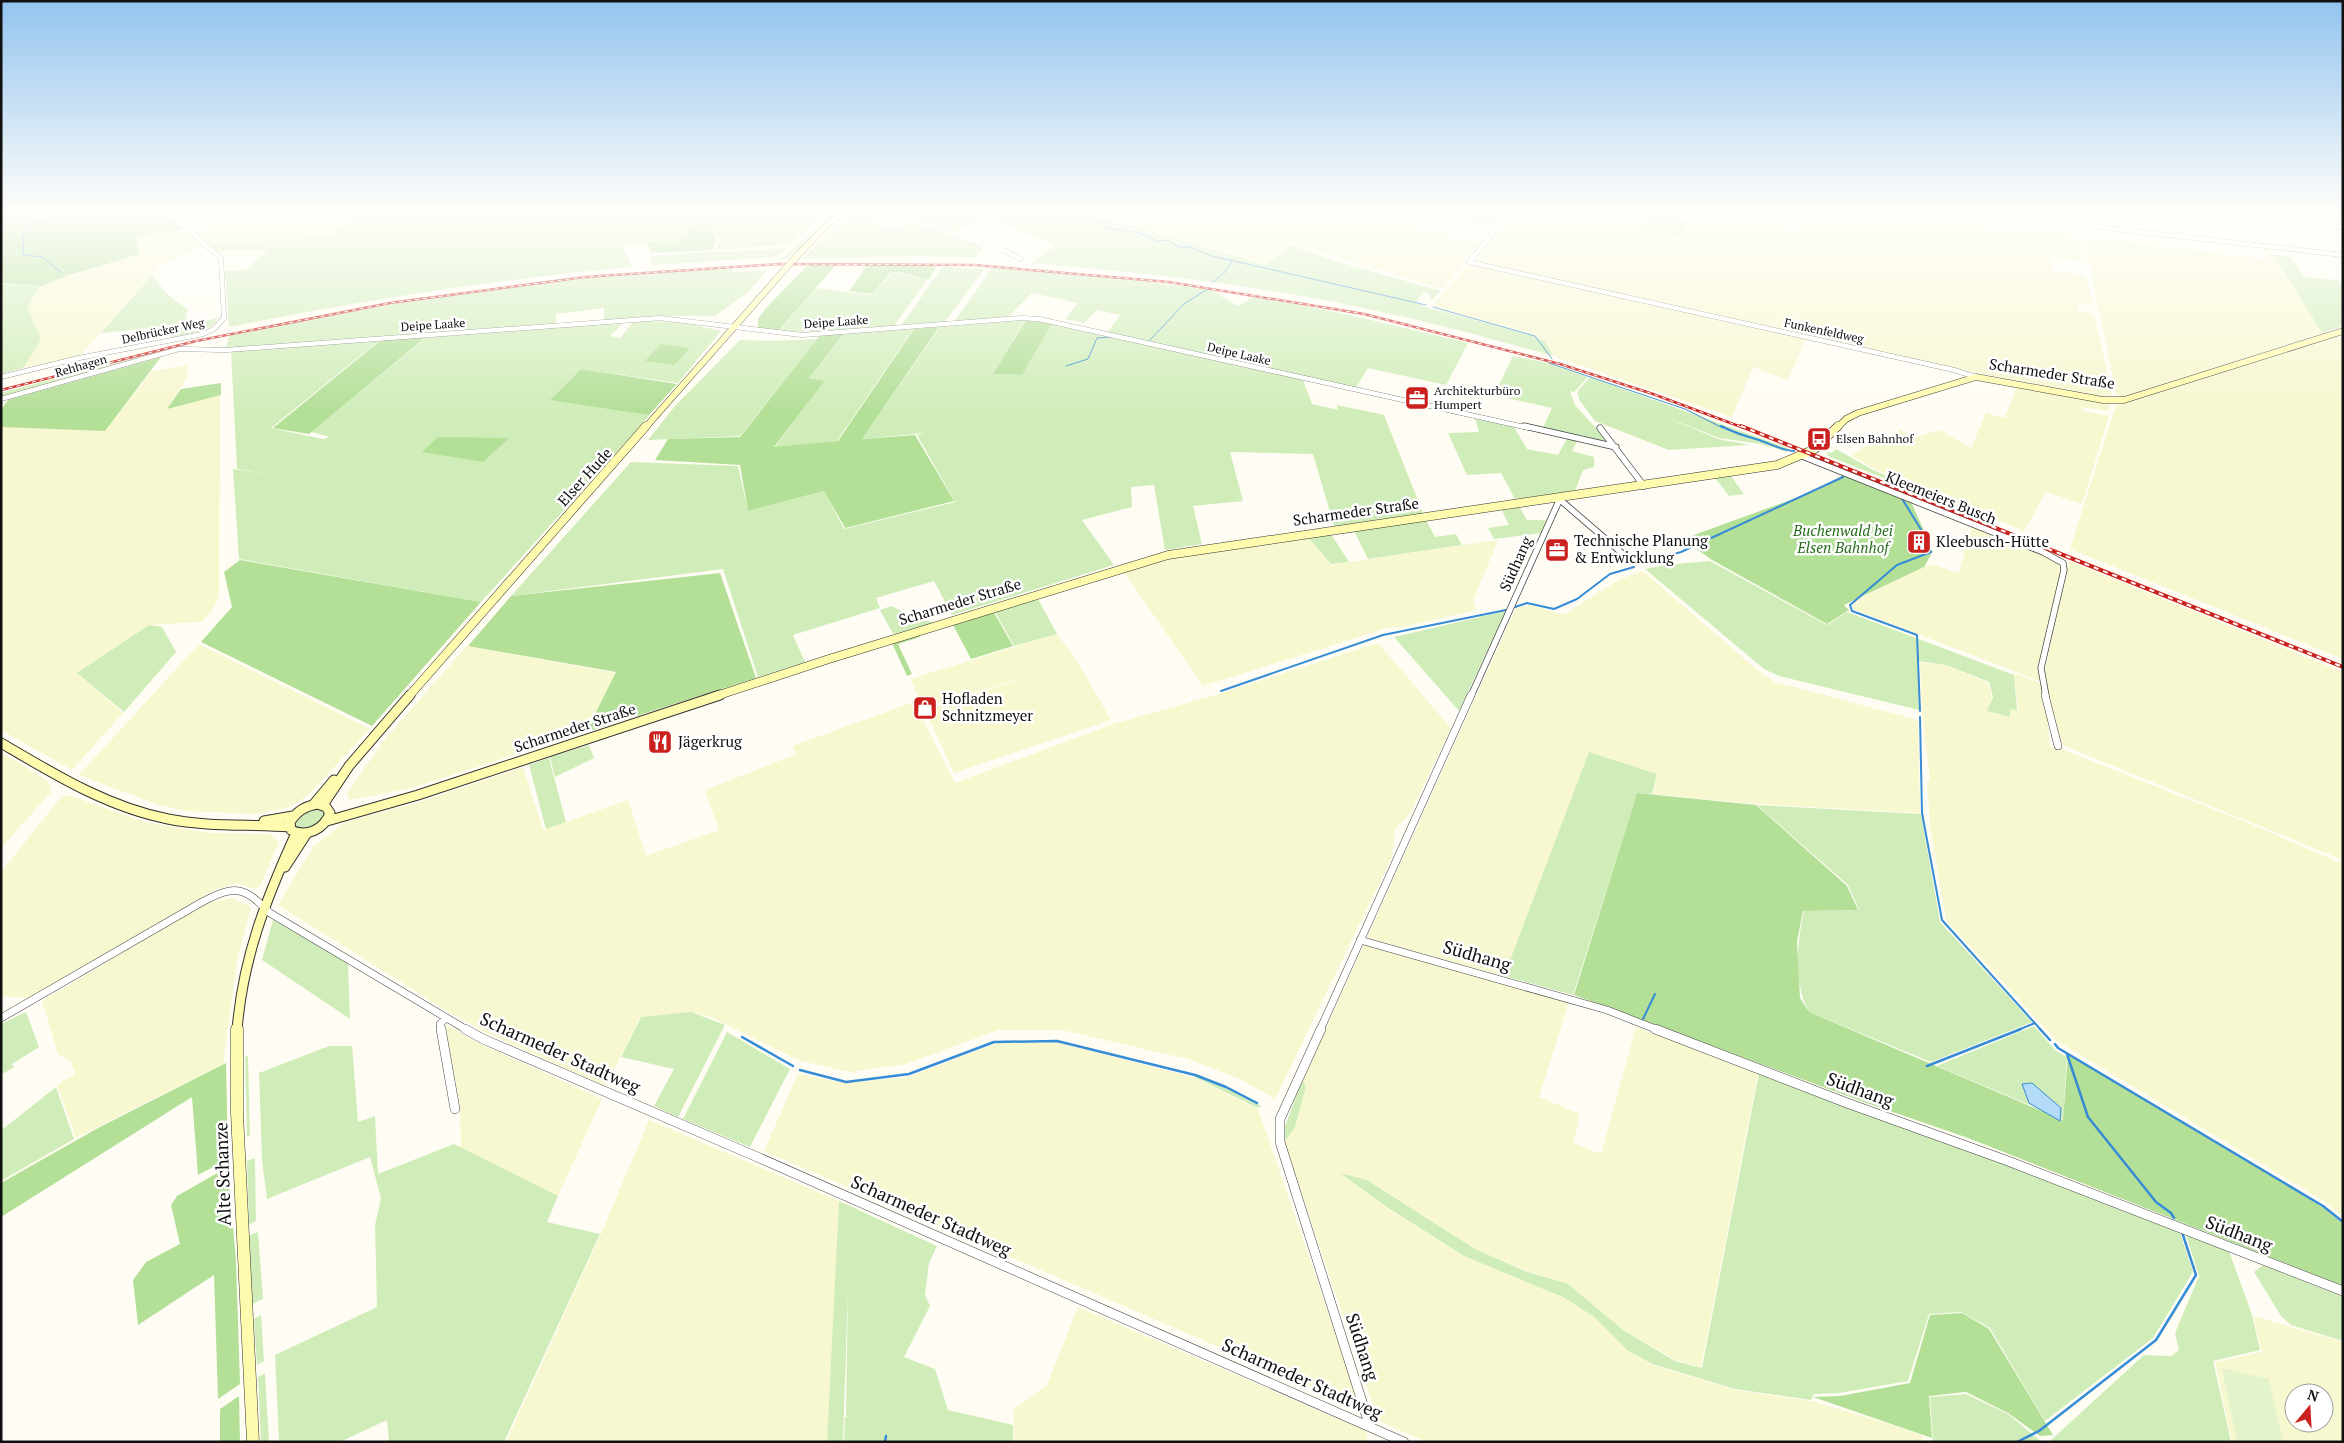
<svg xmlns="http://www.w3.org/2000/svg" width="2344" height="1443" font-family="'PT Serif',serif">
<rect width="100%" height="100%" fill="#fffdf3"/>
<path fill="#f7f7d0" fill-rule="evenodd" d="M171,211H243L189,228Z
M249,211H364L326,237L208,244L191,230Z
M1088,211H1149L1207,223L1222,211H1428L1415,226L1478,244L1443,289L1308,248L1255,235L1289,244L1266,264L1087,212Z
M1513,211H1651L1638,231L1678,237L1699,211L1715,215L1720,211H1730L1805,233L1806,232L1747,211H1803L1810,213L1812,211H1850L2077,236L2083,261L2050,257L2052,270L2086,275L2093,305L2078,303L2079,311L2094,314L2112,393L2110,396H2102L1967,371L1473,262Z
M183,230L201,247L158,267L80,356L23,368L40,339L27,307L41,286L66,276L140,254L136,237Z
M2084,237L2270,260L2264,249L2270,250L2322,333L2120,398L2117,397Z
M1468,265H1471L1806,339L1788,380L1753,367L1732,417L1553,356L1546,341L1528,332L1442,311L1433,305Z
M2335,337L2343,339V659L2070,549L2116,405Z
M188,365L187,378L167,409L220,395L219,596L215,606L202,622L149,625L77,673L123,713L72,770L1,730V427L105,431L152,371Z
M2017,386L2110,404L2109,411L2081,407L2083,411L2109,416L2082,504L2046,492L2024,531L1875,469L1852,456L1874,440L1889,445L1900,429L1913,438L1940,430L1971,448L1986,413L2005,418Z
M1972,525L2052,557L2059,562L2061,570L2040,668V681L1853,609L1855,601L1930,564L1959,573Z
M1308,537L1331,565L1498,540L1473,601L1476,610L1403,627L1387,628L1203,686L1123,571L1170,558Z
M2069,561L2343,672V860L2062,745L2045,683V669Z
M1643,571L1757,670L1775,682L1918,720L1920,813L1756,804L1653,794L1657,774L1589,752L1504,976L1367,938L1516,608L1529,605L1564,615L1618,580Z
M1057,634L1077,661L1111,720L954,773L925,710L1052,669L924,708L910,679Z
M1378,643L1451,728L1411,812L1395,829L1392,857L1275,1099L1240,1079L1188,1059L1062,1030H998L906,1064L849,1072L798,1060L711,1017L691,1012L640,1017L606,1086L485,1032L447,1011L278,905L314,846L345,822L420,802L523,767L543,830L628,800L646,856L719,830L705,790L796,754L792,746L914,702L955,783L1113,724L1212,696Z
M199,644L370,729L307,796L288,808L255,814L186,811L156,804L79,775Z
M467,646L616,673L585,732L412,788L349,800L347,793L386,738Z
M1920,662L1945,665L1988,683L1992,697L1987,712L2010,717V709L2018,710L2014,673L2040,683L2046,707L2050,747L2061,749L2248,823L2343,864V1217L2324,1201L2057,1041L1946,920L1930,827L1927,781H1930L1922,712Z
M1,752L48,781L51,792L1,848Z
M68,795L145,822L209,833L270,834L279,842L260,886L255,889L238,883L216,889L31,998L1,996V872L61,797Z
M232,898L251,907L237,961L223,1064L76,1138L57,1085L75,1074L70,1060L58,1054L42,1001L206,903Z
M1364,945L1569,1002L1539,1097L1580,1114L1573,1143L1601,1154L1636,1027L1758,1073L1701,1367L1676,1360L1623,1330L1568,1284L1525,1270L1475,1249L1368,1180L1341,1174L1385,1207L1463,1256L1565,1298L1594,1317L1627,1350L1652,1365L1735,1390L1811,1401L1893,1425L1923,1436V1442H1427L1381,1422L1376,1414L1284,1141L1295,1127L1306,1087L1302,1080Z
M446,1025L480,1044L602,1099L558,1196L461,1148L460,1105L444,1028Z
M997,1043H1061L1192,1077L1258,1109L1361,1408L764,1151L798,1074L845,1083L908,1077Z
M649,1120L839,1201L827,1442H506L601,1234Z
M1078,1307L1366,1431L1368,1442H1014V1409L1047,1385Z
M2253,1316L2343,1342V1442H2232L2215,1362L2262,1352ZM2294,1393H2324V1423H2294Z"/>
<path fill="#d0edb9" d="M365,211H578L574,215H586L617,211H709L676,243L647,242L668,221L644,244L622,245L632,267C496,279 363,300 229,327L225,271L246,270L268,250L216,251L208,244L326,237L315,246Z
M737,211H828L790,244L717,250L720,238L716,232L735,215Z
M835,211H840C824,222 802,251 788,258C785,260 781,260 777,260L787,254Z
M858,211H871L883,227L897,230L909,221L981,244L979,246L983,248L975,258L917,256L802,259L836,226Z
M925,211H1087L1086,212L1266,265L1289,245L1338,262L1441,291L1432,300L1427,292L1422,293L1417,302L1426,307L1532,335L1545,341L1553,356C1470,332 1387,311 1302,296C1213,280 1122,271 1032,263L1055,245L984,215L955,233L912,219Z
M1448,211H1509L1495,226L1470,221L1471,220Z
M1652,212L1685,220H1690L1678,236L1640,231Z
M787,248L783,253L775,257L652,265L649,256Z
M2274,255L2291,257L2304,277L2337,280L2343,287V326L2322,333Z
M733,267L732,272L767,271L748,292L715,316H662L604,321V308L556,314V325L225,349L230,334C397,301 563,275 733,267Z
M942,267L984,269L945,322L901,326Z
M992,268L1120,278L1211,290L1238,306L1256,296L1354,316L1468,343L1446,385L1368,368L1355,389L1107,333L1120,315L1097,310L1084,323L1065,319L1078,303L1032,293L1007,318L954,322Z
M900,273L927,280L893,327L818,332L779,331L816,288L871,295L891,274Z
M152,275L167,294L188,310L185,318H188V325L218,318C211,333 187,335 172,339V326L101,333Z
M1,284L41,286L27,307L41,339L23,368L1,374Z
M1025,320L993,374L1022,375L1052,324L1303,380L1312,404L1338,410L1337,405L1384,415L1423,513L1334,526L1313,454L1230,452L1243,501L1193,506L1202,544L1165,550L1154,485L1131,487L1132,507L1082,520L1114,565L952,615L934,581L876,598L880,608L793,635L805,662L758,677L723,569L511,596L631,462L738,466L748,511L824,491L844,529L955,502L917,435L925,433L862,439L940,327Z
M650,321L687,323L721,331L678,383L581,369L551,399L650,415L481,602L239,559L233,469L275,476L237,469L231,351L380,340L271,428L323,439L330,437L311,432L428,336L623,323L610,336L620,338L633,322Z
M913,329L837,441L774,448L825,381L809,378L845,334Z
M817,339L740,436L648,440L675,406L740,340L770,341Z
M169,349V350L1,397V393L8,391Z
M1513,356L1548,363L1588,377L1574,392L1570,391L1575,405L1611,445L1542,430L1552,408L1494,395Z
M1590,377L1788,448L1787,452L1761,444L1719,438L1659,414L1718,439L1750,445L1669,450L1595,421L1580,401L1577,392Z
M1475,419L1514,427L1527,449L1558,455L1567,439L1577,441L1572,451L1594,457V467L1583,470L1575,491L1515,499L1501,473L1467,475L1448,433L1479,432Z
M1836,449L1873,470L1987,519L1828,456L1827,452L1832,453Z
M1731,476L1744,494L1729,496L1715,478Z
M1519,506L1527,520H1546L1541,533L1494,539L1488,528L1509,525L1501,509Z
M1426,520L1435,537L1456,534L1462,545L1368,559L1354,531Z
M1331,534L1349,562L1331,564L1308,537Z
M1710,561L1827,625L1847,612L2014,675L2017,710L2010,709V717L1987,711L1993,697L1989,682L1946,665L1918,661L1919,710L1779,676L1764,669L1645,569L1665,565Z
M1037,597L1057,634L1014,646L994,610Z
M891,606L916,618L936,623L893,634L880,610Z
M1506,611L1459,711L1394,637Z
M149,625L162,627L176,652L124,712L77,673Z
M589,745L594,758L555,777L550,757Z
M1589,752L1657,774L1652,794L1637,793L1573,995L1504,976Z
M549,758L566,822L546,829L529,765Z
M1757,805L1921,814L1940,922L2032,1022L1931,1062L1809,1012C1793,983 1797,943 1804,911L1859,910L1848,885Z
M317,809L324,813C321,827 308,830 296,827L295,822L305,811Z
M273,920L348,963L350,1019L262,960Z
M26,1012L39,1047L12,1064L14,1067L1,1075V1024Z
M691,1012L725,1025L678,1117L654,1106L674,1069L621,1057L641,1017Z
M2034,1026L2056,1051L2067,1057L2063,1119L1937,1066Z
M727,1032L790,1069L750,1147L683,1119Z
M329,1046H352L358,1122L375,1116L378,1174L454,1144L558,1196L547,1222L600,1234L504,1442H389L387,1420L340,1442H279L275,1355L377,1307L375,1225L381,1198L370,1157L267,1199L262,1160L259,1073Z
M248,1056L250,1136L247,1137L245,1057Z
M1759,1073L1992,1159L2180,1233L2193,1272L2153,1338L2045,1421L1990,1328L1961,1312L1929,1314L1908,1381L1839,1393L1814,1394L1811,1400L1735,1389L1652,1364L1627,1350L1594,1317L1565,1298L1464,1256L1385,1206L1340,1173L1367,1180L1475,1249L1525,1271L1568,1284L1623,1330L1675,1361L1702,1368Z
M1197,1074L1224,1085L1261,1106L1258,1108L1194,1077Z
M1302,1080L1306,1087L1295,1127L1285,1141L1283,1132Z
M56,1087L74,1139L1,1181V1128L3,1129Z
M255,1158L256,1221L249,1225L247,1161Z
M839,1201L937,1246L929,1263L925,1295L930,1306L904,1357L935,1369L948,1410L1013,1425V1442H844L845,1417L849,1416H846L848,1289L843,1442H827Z
M258,1232L263,1299L252,1304L248,1236Z
M2186,1235L2229,1251L2252,1315L2260,1350L2213,1361L2231,1442H2052L2051,1440L2144,1355L2171,1356L2179,1350L2175,1333L2199,1276Z
M2263,1265L2343,1297V1341L2291,1325L2281,1316L2254,1272Z
M261,1315L264,1361L257,1365L254,1319Z
M265,1373L269,1442H261L258,1377Z
M1966,1394L2008,1414L2042,1442H1933L1930,1397Z"/>
<path fill="#b3df97" d="M1,211H163L182,229L136,237L140,254L66,276L41,286L1,283Z
M710,211H734L733,215L713,231L717,239L712,250L651,253L647,242L676,243Z
M868,264L937,265L929,280L900,272L890,273L872,294L849,291Z
M813,265H836L778,331L758,328V319L765,309L806,267Z
M1026,320L1052,324L1022,375L993,374Z
M939,327L862,439L915,435L954,501L845,528L824,491L748,511L740,465L655,460L668,439L740,437L820,335L844,334L809,378L825,381L774,447L838,441L914,329Z
M427,336L309,434L273,428L381,340Z
M661,344L690,348L674,365L645,361Z
M161,357L105,431L1,427V410L8,400Z
M581,369L677,384L649,415L550,400Z
M221,383V395L167,409L181,389Z
M438,437L509,438L483,462L422,452Z
M1843,475L1911,502L1926,535L1909,533L1912,548L1933,551L1924,567L1844,605L1849,610L1827,624L1712,560L1683,539L1812,492Z
M240,560L481,602L372,726L201,642L232,607L224,572Z
M720,573L756,678L586,732L616,672L468,646L511,596Z
M993,611L1013,646L971,659L952,623Z
M919,634L920,637L898,644L912,674L907,676L892,643Z
M1637,793L1756,805L1847,886L1858,910L1803,911L1797,941L1800,998L1809,1012L2063,1120L2068,1055L2217,1142L2322,1207L2343,1224V1286L1968,1138L1861,1101L1574,995Z
M226,1063L228,1159L198,1175L192,1097L1,1217V1183L98,1128Z
M228,1167L236,1261L240,1384L218,1399L214,1275L138,1325L133,1280L146,1262L180,1244L171,1205L177,1196Z
M1962,1313L1989,1329L2053,1435L2040,1436L2008,1413L1966,1392L1929,1396L1932,1438L1813,1397L1840,1396L1910,1383L1930,1315Z
M239,1396L240,1442H220V1409Z"/>
<path fill="#e3f3cb" d="M2222,1368L2269,1379L2283,1442H2237Z"/>
<path fill="#b4dbfa" stroke="#368cd6" d="M2032,1083L2061,1108L2060,1121L2029,1103L2022,1084Z"/>
<g fill="none" stroke-linecap="round" stroke-linejoin="round">
<path stroke="#368cd6" stroke-width="1" d="M1072,211L1097,223L1107,220L1104,228L1140,233L1157,241L1167,240L1179,247H1189L1212,256L1426,305
M23,255L24,230L64,211
M25,255L42,257L62,273
M1212,283L1225,272L1232,261
M1433,307L1535,336L1552,359
M1149,341L1184,304L1209,288
M1549,363L1685,409L1723,428
M1066,366L1088,359L1097,338L1111,337"/>
<path stroke="#368cd6" stroke-width="2" d="M1721,426C1734,433 1745,436 1759,440C1771,444 1781,450 1794,451
M1812,457L1901,492
M1901,497L1925,536L1931,552L1897,565L1850,605L1852,611L1917,635L1920,711
M1640,564L1681,552L1843,477V474
M1515,607L1527,603L1554,609L1577,599L1610,574L1634,567
M1221,691L1383,635L1506,610
M1920,717L1922,813L1942,920L2041,1030
M1643,1019L1655,994
M2018,1030L2035,1023"/>
<path stroke="#368cd6" stroke-width="2.5" d="M2040,1029L2050,1040
M742,1037L793,1066
M2055,1044L2058,1048L2323,1206L2343,1222
M2067,1054L2088,1117L2156,1202L2171,1213L2174,1218
M1927,1066L2021,1029
M800,1070L846,1082L909,1074L994,1042L1057,1041L1195,1075L1226,1087L1257,1103
M885,1442L886,1436
M2017,1442L2039,1431L2156,1340L2196,1275L2182,1232"/>
<defs>
<path id="street-far3" d="M884,211L1005,251L1021,259
M1511,211L1469,262L1954,370L1976,377
M1958,211L2343,255
M2065,211L2071,224
M2195,211L2214,218L2284,226L2287,231
M2302,211L2330,226L2343,228
M188,230L246,211
M2184,238L2177,226L2179,222L2196,211
M1,377L79,358L203,334L214,329L224,318L221,258L166,211
M1,399L179,349L226,350L660,318L802,335L1022,318L1039,319L1529,428"/>
<path id="street-far2" d="M1524,426L1616,447
M1600,428L1644,486
M1802,456L2043,552L2063,563L2064,570L2041,668L2046,696
M1471,696L1558,503V498L1623,554"/>
<path id="street-far1" d="M2045,695L2058,746
M1360,940L1607,1010L1658,1030
M1,1018L202,902C236,884 244,887 270,913L467,1030
M441,1030L440,1024L446,1018
M1320,1030L1471,695"/>
<path id="street" d="M441,1029L455,1109
M465,1029L483,1039L755,1156L1404,1442
M1321,1029L1280,1119V1142L1370,1427
M1655,1029L1847,1103L2008,1161L2343,1291"/>
<path id="secondary-far3" d="M2333,211L2343,224
M797,256L826,226L845,211
M645,428L786,268
M1837,428L1846,419L1858,413L1976,377L2103,400H2124L2343,331"/>
<path id="secondary-far2" d="M409,696L646,426
M716,696L829,659L1168,555L1777,465L1815,449L1838,426"/>
<path id="secondary-far1" d="M1,743C54,774 107,807 168,819C208,827 249,824 290,827
M318,804L326,807L330,813C324,829 307,838 291,830L290,822C297,811 305,806 318,804Z
M313,805L334,780
M323,805L349,766L410,695
M264,821L293,816
M327,821L418,795L720,695
M285,867L307,833
M237,1030C243,957 266,899 296,833"/>
<path id="secondary" d="M237,1029V1113L253,1442"/>
</defs>
<use href="#street-far3" stroke="#434343" stroke-width="5"/>
<use href="#street-far2" stroke="#434343" stroke-width="7"/>
<use href="#street-far1" stroke="#434343" stroke-width="8"/>
<use href="#street" stroke="#434343" stroke-width="10"/>
<use href="#secondary-far3" stroke="#323232" stroke-width="7"/>
<use href="#secondary-far2" stroke="#323232" stroke-width="9"/>
<use href="#secondary-far1" stroke="#323232" stroke-width="11"/>
<use href="#secondary" stroke="#323232" stroke-width="13"/>
<use href="#street-far3" stroke="#fff" stroke-width="4.5"/>
<use href="#street-far2" stroke="#fff" stroke-width="5.5"/>
<use href="#street-far1" stroke="#fff" stroke-width="7"/>
<use href="#street" stroke="#fff" stroke-width="9"/>
<use href="#secondary-far3" stroke="#fffbae" stroke-width="6"/>
<use href="#secondary-far2" stroke="#fffbae" stroke-width="8"/>
<use href="#secondary-far1" stroke="#fffbae" stroke-width="9"/>
<use href="#secondary" stroke="#fffbae" stroke-width="12"/>
<defs>
<path id="rail-far1" d="M1,390L196,341L390,303L585,277L779,264L974,265L1169,282L1364,314L1560,364L1653,394L1744,428"/>
<path id="rail" d="M1741,426L2343,667"/>
</defs>
<use href="#rail-far1" stroke="#ca211e" stroke-width="2.5"/>
<use href="#rail" stroke="#ca211e" stroke-width="4"/>
<use href="#rail-far1" stroke="#fff" stroke-width="1" stroke-dasharray="4" stroke-linecap="butt"/>
<use href="#rail" stroke="#fff" stroke-width="2" stroke-dasharray="5" stroke-linecap="butt"/>
<defs>
<path id="secondary-bridge" d="M786,268L797,256"/>
</defs>
<use href="#secondary-bridge" stroke="#323232" stroke-width="7" stroke-linecap="butt"/>
<use href="#secondary-bridge" stroke="#fffbae" stroke-width="6"/>
</g>
<linearGradient id="sky" x2="0" y2="1"><stop stop-color="#93c4ef"/><stop offset="0.51" stop-color="#fffefa"/><stop offset="1" stop-color="#fffefa" stop-opacity="0"/></linearGradient>
<rect width="2344" height="413" fill="url(#sky)"/>
<defs>
<symbol id="office-square" viewBox="-11 -11 22 22"><rect x="-9" y="-9" width="18" height="18" rx="4" fill="#ca211e" stroke="#fff"/><path d="M-6-3h4V-5.5h4V-3h4V5H-6ZM-1-4.5V-3h2v-1.5ZM-6 0V1H6V0Z" fill="#fff"/></symbol>
<symbol id="bus-square" viewBox="-11 -11 22 22"><rect x="-9" y="-9" width="18" height="18" rx="4" fill="#ca211e" stroke="#fff"/><path d="M-5-6H5V4H4V6H2V4H-2V6H-4V4H-5ZM-3.5-4V0h7V-4ZM-3.5 1.2v1.5H-2V1.2ZM2 1.2v1.5H3.5V1.2Z" fill="#fff"/></symbol>
<symbol id="building-square" viewBox="-11 -11 22 22"><rect x="-9" y="-9" width="18" height="18" rx="4" fill="#ca211e" stroke="#fff"/><path d="M-4-6H4V6H1V3H-1V6H-4ZM-2.5-4.3h1.7v1.8h-1.7ZM.8-4.3h1.7v1.8H.8ZM-2.5-1h1.7V.8h-1.7ZM.8-1h1.7V.8H.8Z" fill="#fff"/></symbol>
<symbol id="shop-square" viewBox="-11 -11 22 22"><rect x="-9" y="-9" width="18" height="18" rx="4" fill="#ca211e" stroke="#fff"/><path d="M-5-2.5h2.3a2.7 3.5 0 0 1 5.4 0H5L5.5 6h-11ZM-1.5-2.5h3a1.5 2.3 0 0 0-3 0Z" fill="#fff"/></symbol>
<symbol id="restaurant-square" viewBox="-11 -11 22 22"><rect x="-9" y="-9" width="18" height="18" rx="4" fill="#ca211e" stroke="#fff"/><path d="M-5-6h1v4h1v-4h1v4h1v-4h1v5L-1.5 .5V6h-2V.5L-5-1ZM5-6V6H3V1.5H1.5Q1.5-4 5-6Z" fill="#fff"/></symbol>
</defs>
<g fill-rule="evenodd">
<use href="#office-square" x="1403" y="384" width="28" height="28"/>
<use href="#bus-square" x="1805" y="425" width="28" height="28"/>
<use href="#building-square" x="1905" y="528" width="28" height="28"/>
<use href="#office-square" x="1543" y="536" width="28" height="28"/>
<use href="#shop-square" x="911" y="694" width="28" height="28"/>
<use href="#restaurant-square" x="646" y="728" width="28" height="28"/>
</g>
<g text-anchor="middle" stroke-width="5" stroke-linejoin="round" paint-order="stroke">
<g font-size="12" fill="#101010" stroke="#fff">
<text transform="translate(836 322) rotate(-4)" y="4">Deipe Laake</text>
<text transform="translate(433 325) rotate(-4)" y="4">Deipe Laake</text>
<text transform="translate(163 331) rotate(-12)" y="4">Delbrücker Weg</text>
<text transform="translate(1824 331) rotate(12)" y="4">Funkenfeldweg</text>
<text transform="translate(1239 354) rotate(13)" y="4">Deipe Laake</text>
<text transform="translate(81 366) rotate(-16)" y="4">Rehhagen</text>
</g>
<g font-size="12" fill="#101010" stroke="#fff" text-anchor="start">
<text x="1434" y="395">Architekturbüro<tspan x="1434" dy="14">Humpert</tspan></text>
<text x="1836" y="443">Elsen Bahnhof</text>
</g>
<g font-size="15" fill="#101010" stroke="#fff">
<text transform="translate(2052 374) rotate(9)" y="5">Scharmeder Straße</text>
<text transform="translate(585 477) rotate(-48)" y="5">Elser Hude</text>
<text transform="translate(1941 498) rotate(22)" y="5">Kleemeiers Busch</text>
<text transform="translate(1356 512) rotate(-8)" y="5">Scharmeder Straße</text>
<text transform="translate(1516 564) rotate(-66)" y="5">Südhang</text>
<text transform="translate(960 602) rotate(-17)" y="5">Scharmeder Straße</text>
<text transform="translate(575 728) rotate(-18)" y="5">Scharmeder Straße</text>
</g>
<g font-size="15" font-style="italic" fill="#276d1b" stroke="#fff">
<text x="1843" y="536">Buchenwald bei<tspan x="1843" dy="17">Elsen Bahnhof</tspan></text>
</g>
<g font-size="15" fill="#101010" stroke="#fff" text-anchor="start">
<text x="1574" y="546">Technische Planung<tspan x="1574" dy="17">&amp; Entwicklung</tspan></text>
<text x="1936" y="547">Kleebusch-Hütte</text>
<text x="942" y="704">Hofladen<tspan x="942" dy="17">Schnitzmeyer</tspan></text>
<text x="678" y="747">Jägerkrug</text>
</g>
<g font-size="18" fill="#101010" stroke="#fff">
<text transform="translate(1477 956) rotate(16)" y="6">Südhang</text>
<text transform="translate(560 1053) rotate(24)" y="6">Scharmeder Stadtweg</text>
<text transform="translate(1860 1090) rotate(20)" y="6">Südhang</text>
<text transform="translate(223 1174) rotate(-92)" y="6">Alte Schanze</text>
<text transform="translate(931 1216) rotate(24)" y="6">Scharmeder Stadtweg</text>
<text transform="translate(2239 1234) rotate(21)" y="6">Südhang</text>
<text transform="translate(1362 1347) rotate(72)" y="6">Südhang</text>
<text transform="translate(1302 1379) rotate(24)" y="6">Scharmeder Stadtweg</text>
</g>
</g>
<rect width="2344" height="1443" fill="none" stroke="#101010" stroke-width="5"/>
<g transform="translate(2309 1408) rotate(18)"><circle r="24" fill="#ffffff" stroke="#9f9f9f"/>
<path d="M0-4L9 19L0 12L-9 19Z" fill="#ca211e"/>
<text y="-8" font-size="14" font-weight="bold" text-anchor="middle" fill="#101010">N</text>
</g>
</svg>
